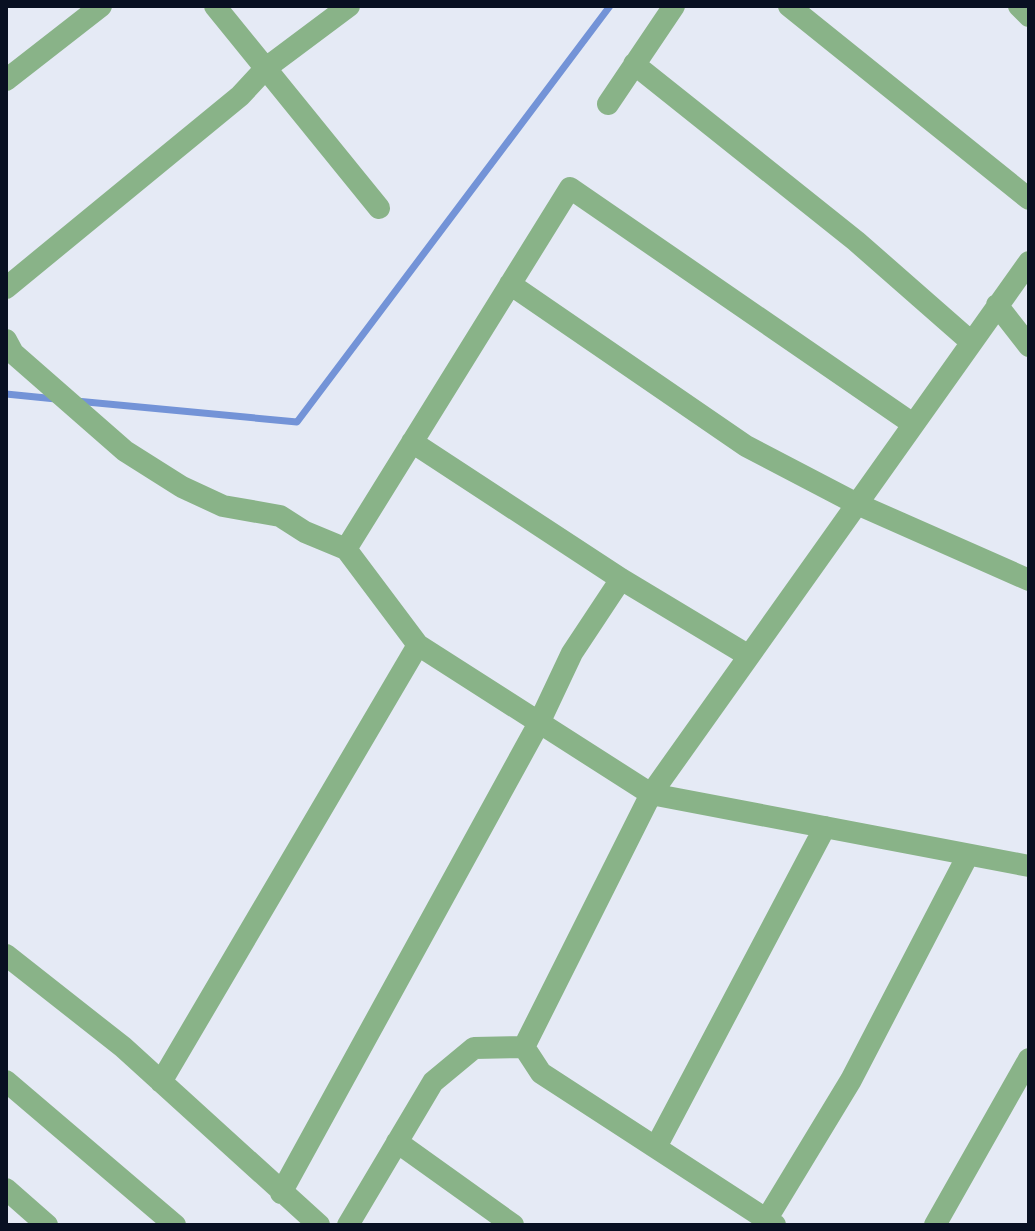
<svg xmlns="http://www.w3.org/2000/svg" width="1035" height="1231" font-family="Lato,sans-serif">
<rect width="100%" height="100%" fill="#e5eaf5"/>
<g fill="none" stroke-linecap="round" stroke-linejoin="round">
<path stroke="#7393d7" stroke-width="7" d="M6,394L56,399
M76,401L297,422L610,6"/>
<path stroke="#89b388" stroke-width="22" d="M215,6L379,208
M789,6L1029,199
M1019,6L1029,16
M634,64L856,241L970,341
M6,80L101,6
M608,104L674,6
M510,284L746,446L857,504L1029,580
M6,288L240,96L266,68L349,6
M997,305L1029,346
M6,340L13,353L125,451L182,487L223,506L280,516L305,532L346,549
M412,442L621,579L749,656
M418,645L346,549L570,188L913,424
M6,955L123,1047L319,1225
M524,1047L541,1073L775,1225
M6,1081L175,1225
M161,1082L418,645L651,794L1029,866
M397,1142L513,1225
M656,1147L825,827
M6,1189L47,1225
M281,1193L539,723L572,653L621,579
M348,1225L433,1082L474,1048L524,1047L651,794L1029,262
M763,1225L851,1080L968,855
M935,1225L1029,1059"/>
</g>
<rect width="1035" height="1231" fill="none" stroke="#081022" stroke-width="16"/>
</svg>
